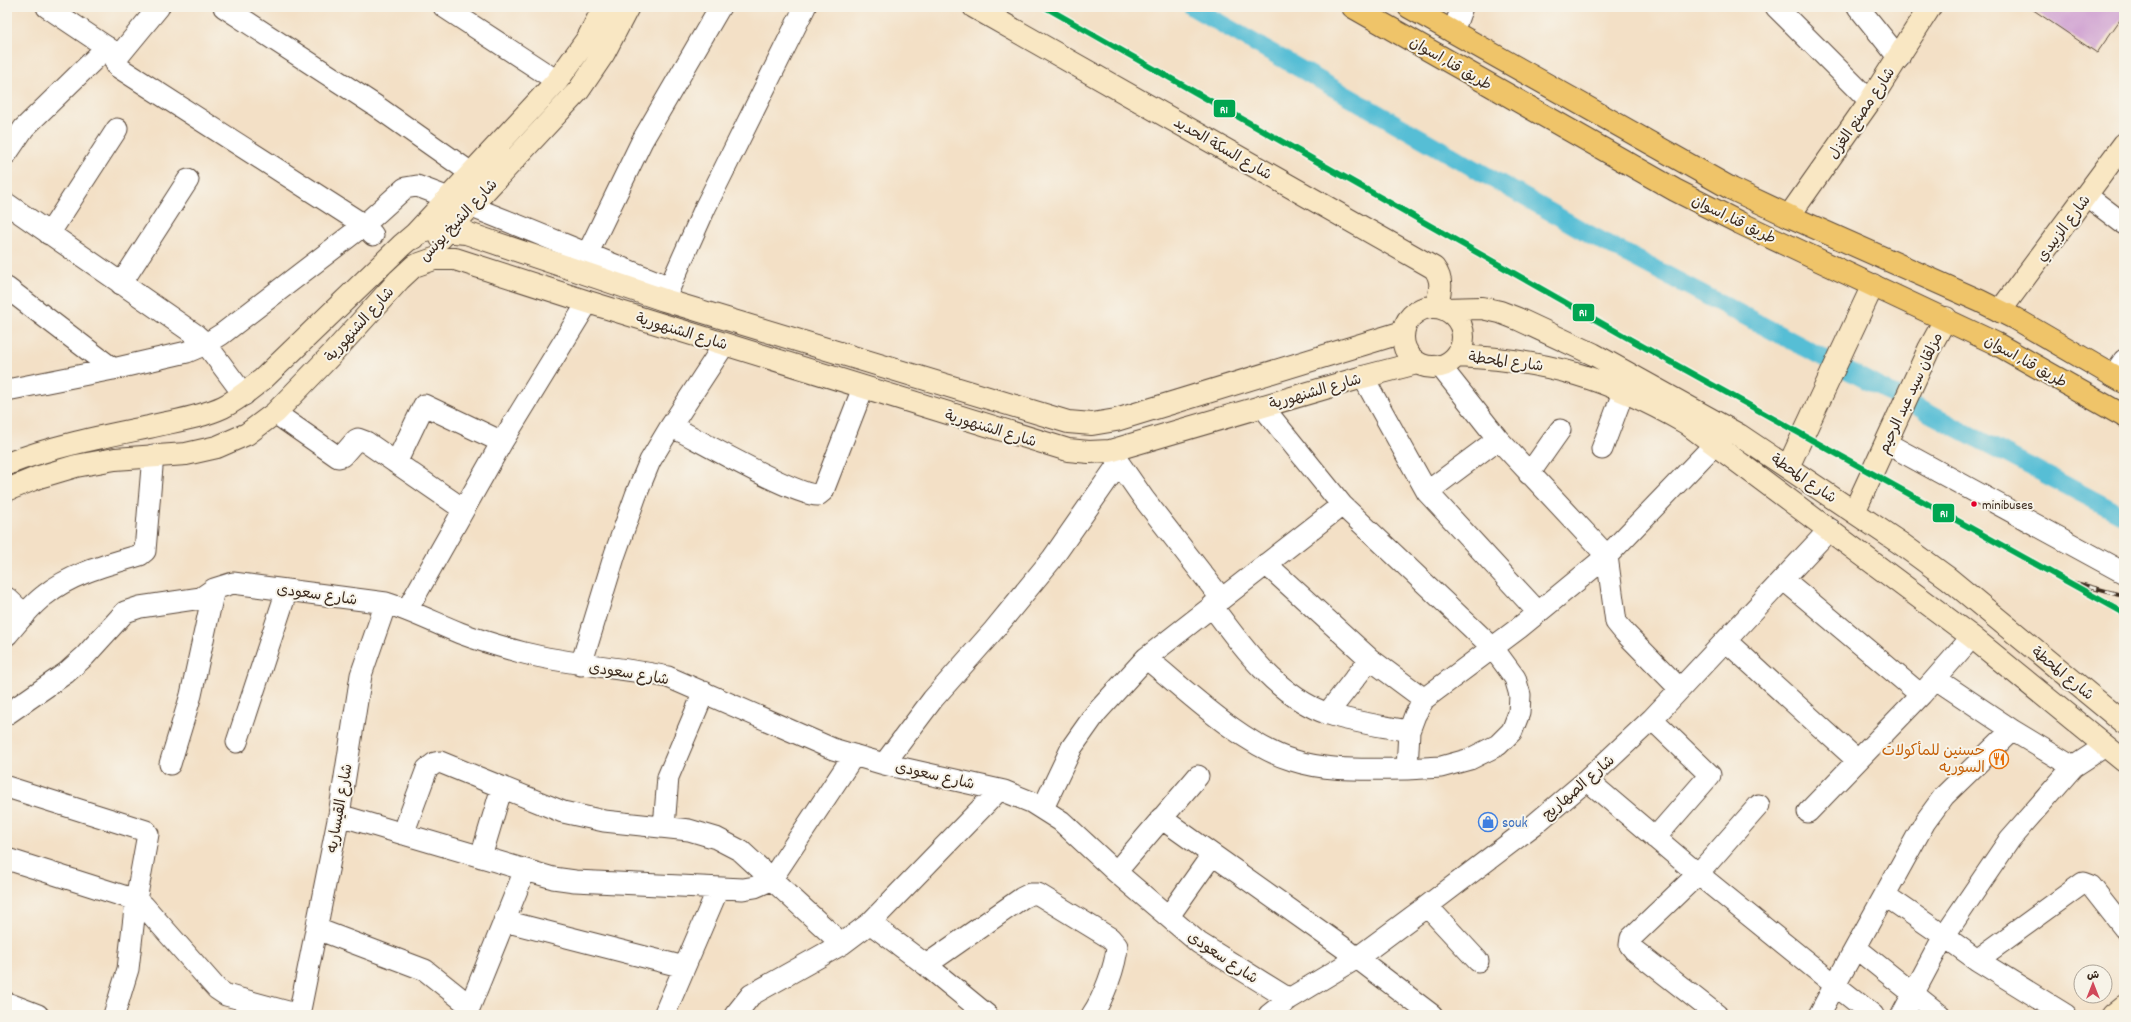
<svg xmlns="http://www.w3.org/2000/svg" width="2131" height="1022" font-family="Dekko,'Playpen Sans Arabic',sans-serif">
<rect width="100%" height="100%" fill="#f7f3e8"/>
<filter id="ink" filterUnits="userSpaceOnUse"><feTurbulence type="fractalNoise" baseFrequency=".025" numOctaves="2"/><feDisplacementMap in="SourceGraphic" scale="8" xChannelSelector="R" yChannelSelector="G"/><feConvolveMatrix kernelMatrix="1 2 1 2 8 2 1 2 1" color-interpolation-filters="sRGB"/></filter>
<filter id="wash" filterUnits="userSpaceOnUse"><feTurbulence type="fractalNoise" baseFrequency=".012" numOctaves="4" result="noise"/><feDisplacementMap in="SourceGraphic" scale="16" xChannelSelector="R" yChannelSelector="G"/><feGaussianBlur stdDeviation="0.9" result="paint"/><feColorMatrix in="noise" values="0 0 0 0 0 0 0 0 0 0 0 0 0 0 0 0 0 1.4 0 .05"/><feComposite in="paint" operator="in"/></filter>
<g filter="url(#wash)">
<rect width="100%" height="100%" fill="#f3e0c6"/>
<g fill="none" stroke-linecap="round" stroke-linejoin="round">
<path stroke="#57bed5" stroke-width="18" d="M1192,7L1589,234L2124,516"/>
</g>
<g id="blocks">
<path fill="#cfa0d1" d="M2029,7H2124V14L2097,53Z"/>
</g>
</g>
<g filter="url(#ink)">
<use href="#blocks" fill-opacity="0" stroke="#574537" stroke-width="1"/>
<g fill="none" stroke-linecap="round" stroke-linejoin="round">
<defs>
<path id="street" d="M47,7L117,54
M159,7L117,58L116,64L118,67L364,225L373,235
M224,7L376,106L471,173
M444,7L557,81
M1776,7L1870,101
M1858,7L1899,58
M1453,32L1462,7
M7,153L24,128L107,47
M2087,196L2124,224
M7,204L196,335L206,344L244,395
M49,234L117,129
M581,267L642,141L720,7
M121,284L188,180
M7,288L113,369
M664,300L705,208L805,7
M1441,367L1498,439L1607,556L1616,622L1625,633L1680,689
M2113,376L2124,360
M1363,377L1427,492L1538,612
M7,390L113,369L187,352L206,344L222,334L364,225L405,188L417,186C502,217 585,254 670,287
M1262,406L1342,505L1493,648L1515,678L1520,695L1519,713L1512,731L1498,745L1470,759L1441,767L1407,769L1409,731L1415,715L1424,699L1519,628L1607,556L1715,444
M275,413L338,457L342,456L356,440L358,439L366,442L463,509
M671,426C697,439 795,496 818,495L823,491L863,388
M1886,443L2124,573
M1602,449L1624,390
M1112,453L1144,499L1221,598
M396,463L424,405L502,442
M1529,474L1560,430
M1427,492L1498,439
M1266,564L1370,659L1424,699
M1783,579L1921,695L1972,637
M7,598L25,615
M1212,606C1241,646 1279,698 1329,714C1355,723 1383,726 1409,731
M407,610L502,442L588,302
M7,635C19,621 30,606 45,595C72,573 107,565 140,555L145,551L153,455
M1726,641L1857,760
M1146,658L1342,505
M581,665L615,554L636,495L650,461L671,426L724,345
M1936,679L2012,730L2073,767L2105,746
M7,714L66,673L85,656L125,612L140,607L201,598L214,589L233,583L386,603C412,611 435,623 460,633C481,641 502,647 524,653C571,665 621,667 668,677L833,749L884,764L1004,791L1031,802L1061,821L1116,872L1199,943L1289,999
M1327,714L1370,659
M1652,719L1710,775L1655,838
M237,742L287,590
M170,764L191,695L214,589
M884,764L933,699L994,630L1052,559L1119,463
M1587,780L1698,874L1631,938L1630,945L1634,950L1717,1015
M7,787L146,831L148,834L136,900L128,969L114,1015
M1759,805L1698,874L1835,985L1925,822L1944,796L2012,730
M1043,808L1072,747L1096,713L1146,658C1187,691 1242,745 1292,760C1328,772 1369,769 1407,769
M1808,812L1921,695
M339,815L553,878L575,881L743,889L755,887L771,880L854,755
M1161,818L1344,948L1432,1015
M664,827L668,777L704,692
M403,834L427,769L435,763L440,762L563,812L604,821L689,830L716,838L741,851L842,944
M481,857L502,787
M7,859L136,900L144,906L217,989L226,995L299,1015
M1116,872L1198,776
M1886,896L1944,936L2010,839L2073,767
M1427,906L1478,961
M1169,916L1212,855
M504,921L684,967
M870,923L926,965L987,1015
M317,929L425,970L470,1006L525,870
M1856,948L1940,1015
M1977,960L2083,883L2091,886L2124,928
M926,965L1022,898L1030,894H1038L1110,938L1117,946C1116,966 1103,999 1092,1015
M7,1003L38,1015
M299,1015L339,815L361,675L386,603
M664,1015L718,889
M735,1015L751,995L842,944L870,923L999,790
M1269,1015L1289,999L1357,958L1427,906L1535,824L1587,780L1652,719L1830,529
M1819,1015L1835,985L1873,1015
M1902,1015L1944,936L1977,960L2066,1015"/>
<path id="secondary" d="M974,7L1434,268C1444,281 1440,292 1436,307
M1789,216L1870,101L1930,7
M414,238L415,234L557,81L588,38L604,7
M441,238L579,90L604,53L628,7
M1403 337a30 30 0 1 1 60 0a30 30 0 1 1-60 0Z
M1444,309L1482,308L1500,312L1518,319L1593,354L1739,435L1900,543L1948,578L2124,723
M2000,311L2124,144
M1457,356C1547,360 1609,378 1686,423L1972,637L2124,761
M7,464C53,446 101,437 149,427C174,421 199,418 223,407C238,400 250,389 263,379L402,245L415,234L430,230L466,233L664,300L1068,422L1092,424L1116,420L1403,332
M1788,467L1873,285
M7,490L39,477L76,466L115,459L186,454L217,447L247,434L275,413L333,353L399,280L414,266L434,259H455L588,302L1068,450L1089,452L1110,451L1363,377L1417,363
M1854,512L1929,349L1946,318
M2113,1015L2124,1006"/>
<path id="highway" d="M1353,7L1675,190L1740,223L1995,343L2124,416
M1409,7L1732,189L1789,216L1980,301L2014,318L2124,382"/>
</defs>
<use href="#street" stroke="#574537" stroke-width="23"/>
<use href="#secondary" stroke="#574537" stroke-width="24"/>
<use href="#highway" stroke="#574537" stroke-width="24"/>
<use href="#street" stroke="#fff" stroke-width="21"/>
<use href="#secondary" stroke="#f9e7c3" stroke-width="22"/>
<use href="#highway" stroke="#efc469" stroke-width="22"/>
<defs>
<path id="rail" d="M2071,582L2124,596"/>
</defs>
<use href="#rail" stroke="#3b2a1e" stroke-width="4.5"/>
<use href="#rail" stroke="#f7f3e8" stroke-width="3" stroke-dasharray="9" stroke-linecap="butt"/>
<defs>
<path id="rail-1" d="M1045,7L1626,337L2124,613"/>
</defs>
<use href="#rail-1" stroke="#f7f3e8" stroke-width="9"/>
<use href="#rail-1" stroke="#00a651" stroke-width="6"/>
</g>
</g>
<defs>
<symbol id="restaurant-ring" viewBox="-11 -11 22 22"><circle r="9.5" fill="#f7f3e8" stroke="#e8710a" stroke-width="1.5"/><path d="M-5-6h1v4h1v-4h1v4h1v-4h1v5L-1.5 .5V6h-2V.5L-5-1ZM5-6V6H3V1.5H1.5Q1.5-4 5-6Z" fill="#e8710a"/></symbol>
<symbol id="shop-ring" viewBox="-11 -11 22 22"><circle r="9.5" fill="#f7f3e8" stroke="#3f7fe0" stroke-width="1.5"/><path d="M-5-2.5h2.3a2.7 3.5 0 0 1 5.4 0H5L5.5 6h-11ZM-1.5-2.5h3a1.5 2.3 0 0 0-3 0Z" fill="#3f7fe0"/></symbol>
</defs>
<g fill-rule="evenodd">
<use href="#restaurant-ring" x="1988" y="748" width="22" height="22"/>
<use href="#shop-ring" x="1477" y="811" width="22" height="22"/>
</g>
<circle fill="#e4002b" stroke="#f7f3e8" stroke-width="1.5" cx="1974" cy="504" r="3.5"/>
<g text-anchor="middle" stroke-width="4" stroke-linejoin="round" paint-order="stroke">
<g font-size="14" fill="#3b2a1e" stroke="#f7f3e8" text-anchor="start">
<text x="1982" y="509">minibuses</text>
</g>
<g font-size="15" fill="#3b2a1e" stroke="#f7f3e8">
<text transform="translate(1451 63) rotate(30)" y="5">طريق قنا, اسوان</text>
<text transform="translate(1861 113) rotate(-56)" y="5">شارع مصنع الغزل</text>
<text transform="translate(1223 148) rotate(30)" y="5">شارع السكة الحديد</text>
<text transform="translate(1734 219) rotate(26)" y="5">طريق قنا, اسوان</text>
<text transform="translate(458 220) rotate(-47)" y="5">شارع الشيخ يونس</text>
<text transform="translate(2063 228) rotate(-53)" y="5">شارع الزبيدي</text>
<text transform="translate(359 324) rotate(-48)" y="5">شارع الشنهورية</text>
<text transform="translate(682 331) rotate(17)" y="5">شارع الشنهورية</text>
<text transform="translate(1506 361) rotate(7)" y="5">شارع المحطة</text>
<text transform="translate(2026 361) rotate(29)" y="5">طريق قنا, اسوان</text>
<text transform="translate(1315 391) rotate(-16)" y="5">شارع الشنهورية</text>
<text transform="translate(1910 393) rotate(-65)" y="5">مزلقان سيد عبد الرحيم</text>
<text transform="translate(991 428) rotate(17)" y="5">شارع الشنهورية</text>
<text transform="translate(1804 478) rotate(34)" y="5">شارع المحطة</text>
<text transform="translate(317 594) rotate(8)" y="5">شارع سعودى</text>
<text transform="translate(629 673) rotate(9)" y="5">شارع سعودى</text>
<text transform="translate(2063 673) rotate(39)" y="5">شارع المحطة</text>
<text transform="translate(935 775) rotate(13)" y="5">شارع سعودى</text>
<text transform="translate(1578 787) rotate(-41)" y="5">شارع الصهاريج</text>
<text transform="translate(339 808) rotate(-80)" y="5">شارع القيساريه</text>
<text transform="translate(1223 957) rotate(34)" y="5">شارع سعودى</text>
</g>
<g font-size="15" fill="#c56008" stroke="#f7f3e8" text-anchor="end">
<text x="1985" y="755">حسنين للمأكولات<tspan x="1985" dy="17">السوريه</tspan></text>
</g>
<g font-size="15" fill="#366cbe" stroke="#f7f3e8" text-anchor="start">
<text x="1502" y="827">souk</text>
</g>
</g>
<g stroke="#f7f3e8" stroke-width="1.5">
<rect x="1213" y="99" width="23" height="19" rx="4" fill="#00a651"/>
<rect x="1572" y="303" width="23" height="19" rx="4" fill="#00a651"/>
<rect x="1932" y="503" width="23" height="20" rx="4" fill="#00a651"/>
</g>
<g font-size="11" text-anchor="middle" font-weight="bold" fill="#fff">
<text x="1224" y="113">R1</text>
<text x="1583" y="316">R1</text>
<text x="1944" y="517">R1</text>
</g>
<rect width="2131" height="1022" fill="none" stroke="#f7f3e8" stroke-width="24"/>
<g transform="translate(2093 984)"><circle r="19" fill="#f7f3e8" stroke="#aca397"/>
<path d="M0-3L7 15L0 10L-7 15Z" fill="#d1495b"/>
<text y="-6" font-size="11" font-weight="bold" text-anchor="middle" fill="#3b2a1e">ش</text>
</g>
</svg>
